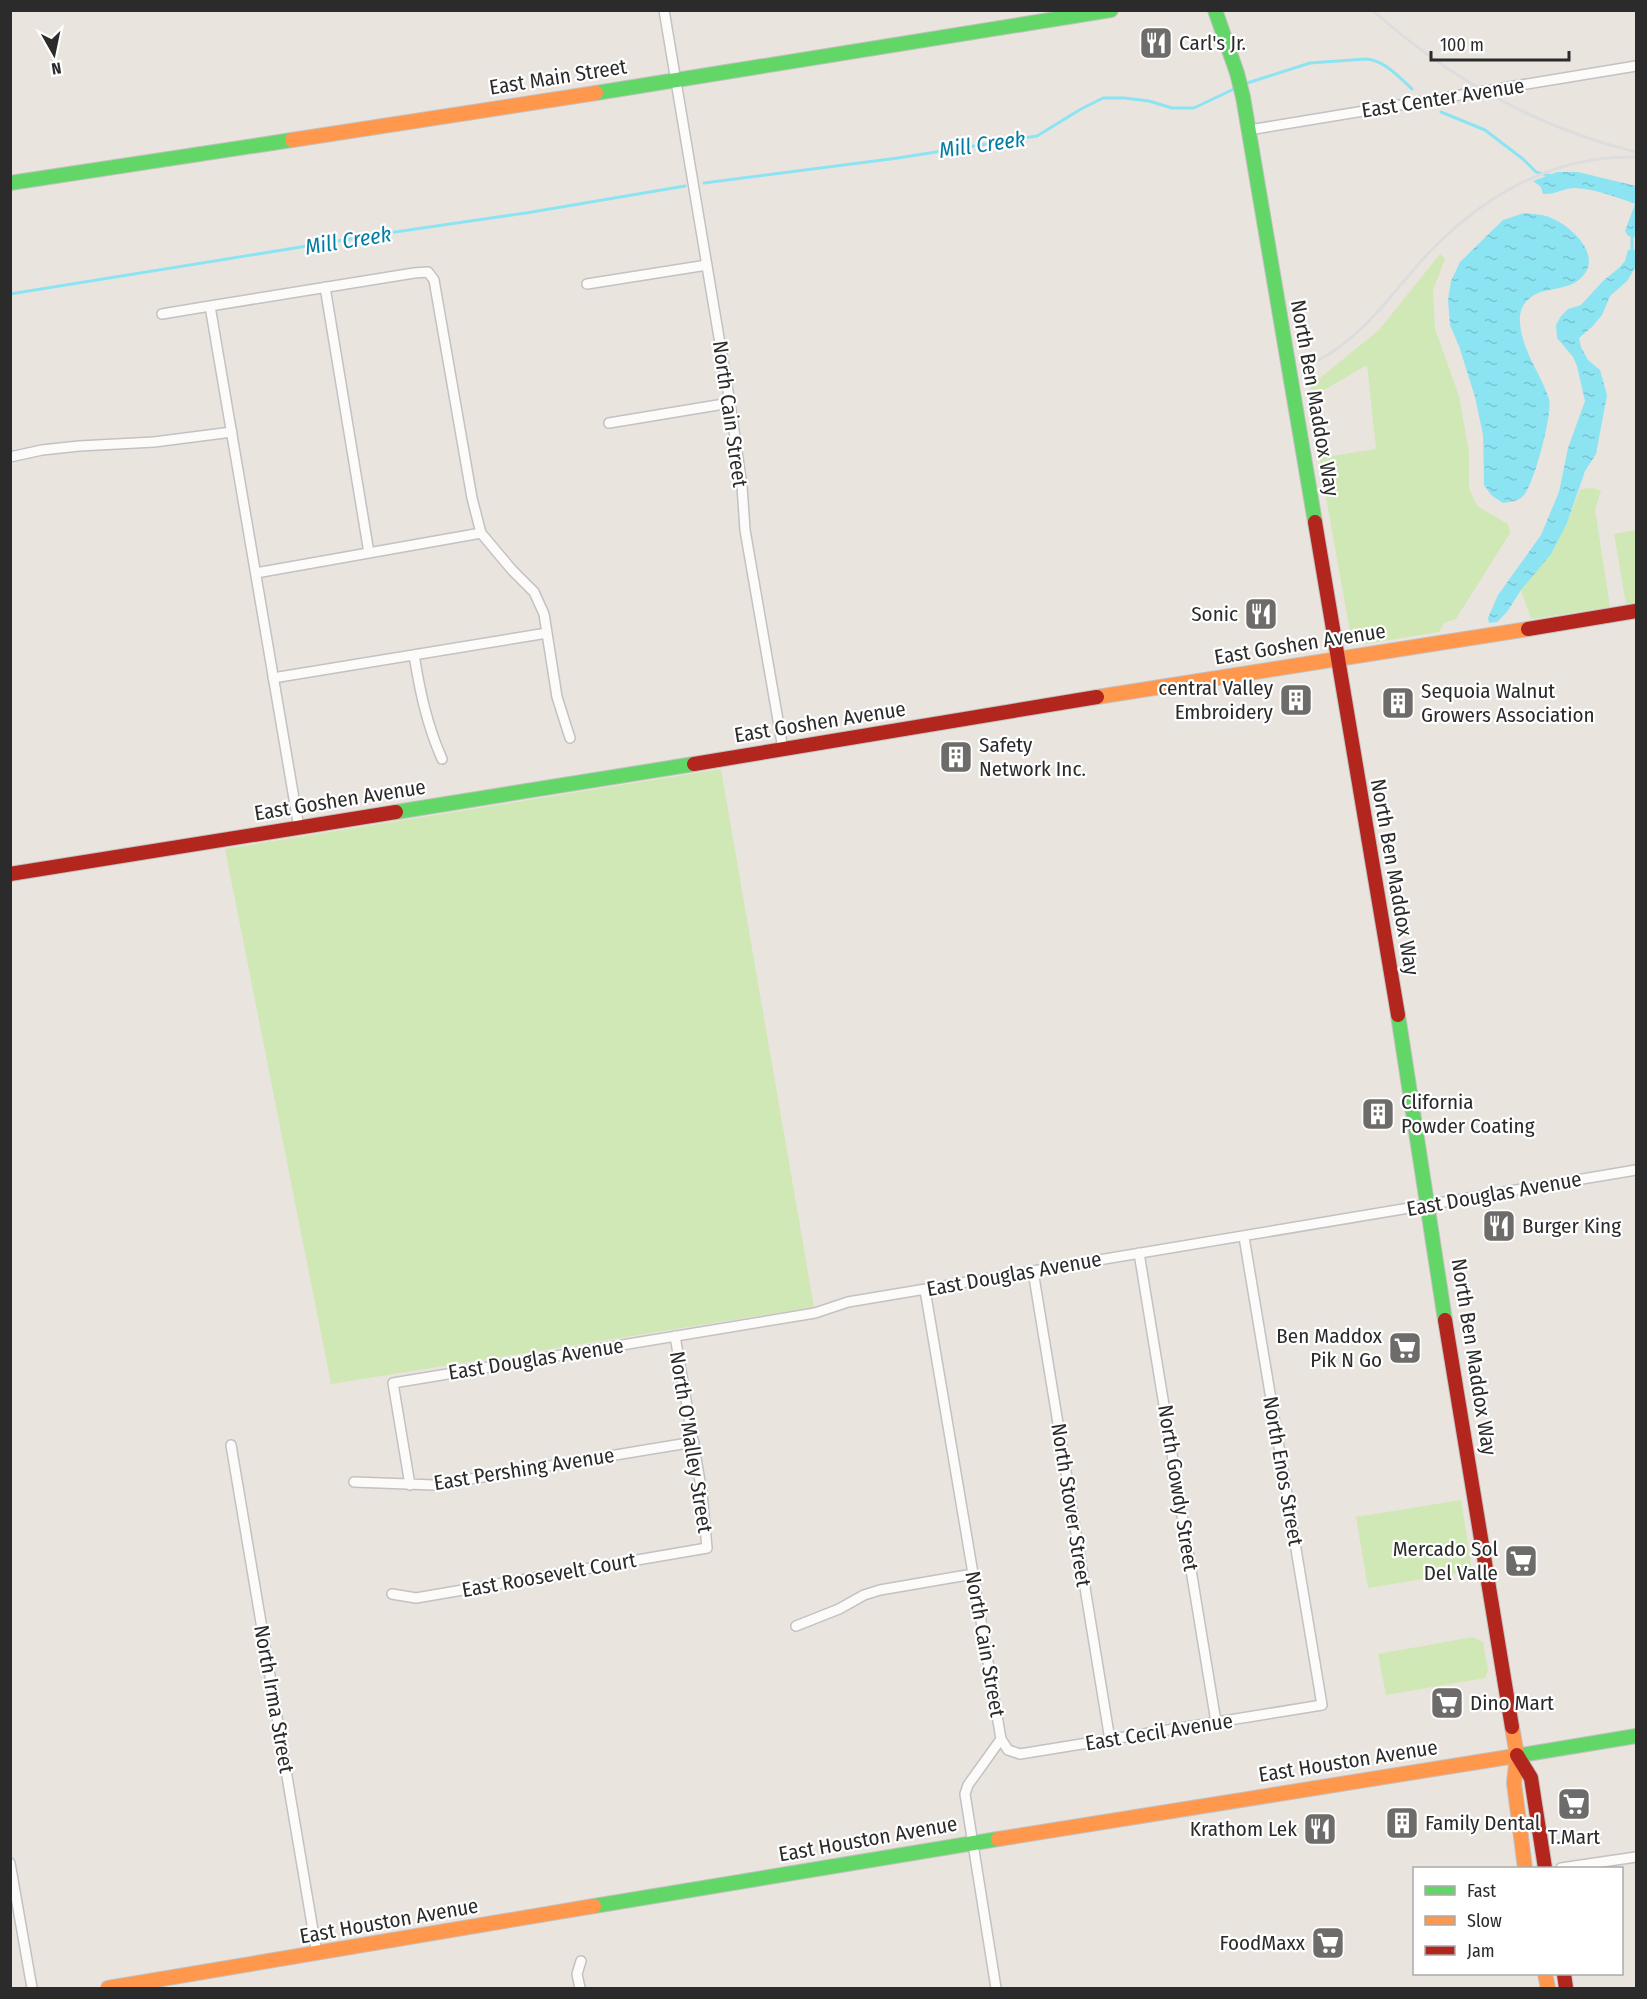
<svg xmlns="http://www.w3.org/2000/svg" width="1647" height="1999" font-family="'Fira Sans Condensed',sans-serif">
<defs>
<pattern id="water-ripples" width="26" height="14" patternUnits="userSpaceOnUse" patternTransform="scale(1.5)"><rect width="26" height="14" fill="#8ce4f3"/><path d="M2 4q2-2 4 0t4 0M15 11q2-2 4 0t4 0" fill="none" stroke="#79c4d0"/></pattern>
</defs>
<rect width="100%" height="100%" fill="#eae4df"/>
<path fill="#d0e8b5" d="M1440,254L1445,259L1433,290L1435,329L1459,396L1469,452V488L1477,506L1508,524L1510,533L1456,619L1444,623L1439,632L1365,644L1351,637L1319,458L1376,449L1367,365L1312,397L1310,386L1379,330Z
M1593,488L1601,491L1595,509L1610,607L1531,619L1521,590L1551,553L1567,523L1580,489Z
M1636,530V602L1626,604L1614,534Z
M721,769L814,1307L331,1384L225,849Z
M1461,1500L1472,1571L1368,1588L1356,1517Z
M1473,1637L1483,1642L1488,1670L1485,1678L1386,1695L1378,1654Z"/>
<path fill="url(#water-ripples)" d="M1557,172H1578L1636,186V237L1628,236L1625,231L1635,204C1616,197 1596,189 1575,188C1564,188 1554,195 1543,194L1541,187L1533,181Z
M1524,213C1531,214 1539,214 1546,216C1569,223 1606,256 1580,279C1565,292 1544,286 1530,298C1522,304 1519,313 1520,322C1521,349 1541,374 1549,399C1553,413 1534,484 1524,495C1519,501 1510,502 1503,503L1491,495L1484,485L1483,435L1475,397L1459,346L1450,325L1448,300L1451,281L1460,262L1503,220Z
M1628,250H1635V268L1627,281L1610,296L1602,315L1592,327L1579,338L1581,347L1588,360L1600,370L1607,395L1596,454L1585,471L1567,523L1551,554L1521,590L1507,612L1497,622L1489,623L1488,618L1498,595L1541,535L1559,492L1568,448L1585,401L1577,366L1573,357L1557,338L1556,325L1561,316L1568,309L1581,305L1603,281L1620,267L1625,261Z"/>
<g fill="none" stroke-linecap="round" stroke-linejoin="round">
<path stroke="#8ce4f3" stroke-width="3" d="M1244,84L1310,63L1366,59C1384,60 1399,77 1412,89
M1441,112L1485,130L1523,159L1536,172L1551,176
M704,183L898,158L1037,136L1081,109L1103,98H1124L1149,101L1172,108H1194L1236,88
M1632,252V234
M10,294L388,233L526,213L685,186"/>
<defs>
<path id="street" d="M664,10L730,403L742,486L745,530L783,749
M1249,130L1636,66
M587,284L707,265
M325,287L369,553
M210,306L414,273L428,272L434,280L472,498L481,533
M162,314L210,306L299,828
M609,423L730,403
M10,457L42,450L79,446L154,442L232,432
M256,573L481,533L512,570L534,592L544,614L557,697L570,738
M414,655C420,692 427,725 442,759
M273,678L547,633
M1139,1253L1216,1722
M1033,1271L1110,1740
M925,1290L1001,1739L968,1785L965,1794L996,1988
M231,1445L317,1954
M354,1482L434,1485L694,1442
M410,1485L393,1383L815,1313L848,1302L1636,1170
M392,1594L416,1598L707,1548L702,1493L675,1336
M796,1626L839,1609L864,1595L880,1590L973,1574
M1001,1739L1008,1750L1020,1754L1322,1705L1244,1237
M10,1863L32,1988
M1561,1868L1636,1857
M580,1988L577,1974L581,1961"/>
<path id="fast" d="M1215,10L1237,73L1243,97L1315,522
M596,93L1111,10
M10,183L292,140
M396,812L694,764
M1398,1015L1445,1320
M1509,1757L1636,1736
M594,1906L998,1839"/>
<path id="slow" d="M292,140L596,93
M1097,697L1528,629
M1512,1727L1517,1755L1514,1783L1525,1868
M998,1839L1509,1757
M1545,1974L1548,1988
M108,1988L594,1906"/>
<path id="jam" d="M1315,522L1398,1015
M1528,629L1636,611
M694,764L1097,697
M10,874L396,812
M1445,1320L1512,1727
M1517,1755L1531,1778L1545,1868
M1564,1974L1566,1988"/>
</defs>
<use href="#street" stroke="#c3c1c1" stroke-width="12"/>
<use href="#fast" stroke="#c3c1c1" stroke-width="16"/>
<use href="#slow" stroke="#c3c1c1" stroke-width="16"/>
<use href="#jam" stroke="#c3c1c1" stroke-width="16"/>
<use href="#street" stroke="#fcfbfa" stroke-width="9"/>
<use href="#fast" stroke="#63d668" stroke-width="14"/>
<use href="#slow" stroke="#ff974d" stroke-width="14"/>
<use href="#jam" stroke="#b3261e" stroke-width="14"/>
<path stroke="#dddddf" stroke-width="3" d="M1372,10C1449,78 1537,128 1636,152
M1319,360C1364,336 1390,295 1424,258C1480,197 1552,155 1636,157"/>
</g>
<defs>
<symbol id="restaurant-square" viewBox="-11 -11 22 22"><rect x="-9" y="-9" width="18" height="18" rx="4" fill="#6e6c6a" stroke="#fff"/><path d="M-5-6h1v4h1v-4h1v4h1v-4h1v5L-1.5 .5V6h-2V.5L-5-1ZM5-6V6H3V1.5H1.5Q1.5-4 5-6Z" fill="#fff"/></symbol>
<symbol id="building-square" viewBox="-11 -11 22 22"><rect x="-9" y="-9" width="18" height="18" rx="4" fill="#6e6c6a" stroke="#fff"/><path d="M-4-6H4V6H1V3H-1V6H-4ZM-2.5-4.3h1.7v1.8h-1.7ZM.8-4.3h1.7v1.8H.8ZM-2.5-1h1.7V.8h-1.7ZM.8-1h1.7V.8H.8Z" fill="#fff"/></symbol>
<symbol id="supermarket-square" viewBox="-11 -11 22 22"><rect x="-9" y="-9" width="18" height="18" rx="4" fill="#6e6c6a" stroke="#fff"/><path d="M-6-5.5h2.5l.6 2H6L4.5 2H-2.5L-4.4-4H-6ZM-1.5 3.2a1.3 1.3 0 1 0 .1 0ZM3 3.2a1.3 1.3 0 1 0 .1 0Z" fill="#fff"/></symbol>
</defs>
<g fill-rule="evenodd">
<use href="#restaurant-square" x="1137" y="24" width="38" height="38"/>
<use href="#restaurant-square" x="1242" y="595" width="38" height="38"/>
<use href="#building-square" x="1277" y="681" width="38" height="38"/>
<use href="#building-square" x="1379" y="684" width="38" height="38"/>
<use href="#building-square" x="937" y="738" width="38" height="38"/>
<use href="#building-square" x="1359" y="1095" width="38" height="38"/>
<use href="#restaurant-square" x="1480" y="1207" width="38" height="38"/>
<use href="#supermarket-square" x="1386" y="1329" width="38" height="38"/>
<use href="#supermarket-square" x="1502" y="1542" width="38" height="38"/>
<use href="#supermarket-square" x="1428" y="1684" width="38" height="38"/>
<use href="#supermarket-square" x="1555" y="1785" width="38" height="38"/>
<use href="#building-square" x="1383" y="1804" width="38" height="38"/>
<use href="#restaurant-square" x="1301" y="1810" width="38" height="38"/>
<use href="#supermarket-square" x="1309" y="1924" width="38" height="38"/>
</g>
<g text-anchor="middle" stroke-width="4.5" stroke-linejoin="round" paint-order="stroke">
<g font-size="21" fill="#2b2b2b" stroke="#fff" text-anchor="start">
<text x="1179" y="50">Carl's Jr.</text>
<text x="1238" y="621" text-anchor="end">Sonic</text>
<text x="1273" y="695" text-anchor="end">central Valley<tspan x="1273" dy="24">Embroidery</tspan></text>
<text x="1421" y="698">Sequoia Walnut<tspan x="1421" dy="24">Growers Association</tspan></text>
<text x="979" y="752">Safety<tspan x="979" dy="24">Network Inc.</tspan></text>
<text x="1401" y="1109">Clifornia<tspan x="1401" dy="24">Powder Coating</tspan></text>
<text x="1522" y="1233">Burger King</text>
<text x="1382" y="1343" text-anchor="end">Ben Maddox<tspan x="1382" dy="24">Pik N Go</tspan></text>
<text x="1498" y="1556" text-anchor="end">Mercado Sol<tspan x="1498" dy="24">Del Valle</tspan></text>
<text x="1470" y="1710">Dino Mart</text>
<text x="1425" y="1830">Family Dental</text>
<text x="1297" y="1836" text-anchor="end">Krathom Lek</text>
<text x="1574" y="1844" text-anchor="middle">T.Mart</text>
<text x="1305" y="1950" text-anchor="end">FoodMaxx</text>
</g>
<g font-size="21" fill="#2b2b2b" stroke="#fff">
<text transform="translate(558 77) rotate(-9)" y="7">East Main Street</text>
<text transform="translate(1443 98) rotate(-9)" y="7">East Center Avenue</text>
<text transform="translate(1315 398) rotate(80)" y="7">North Ben Maddox Way</text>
<text transform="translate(730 414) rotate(82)" y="7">North Cain Street</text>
<text transform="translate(1300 644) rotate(-9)" y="7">East Goshen Avenue</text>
<text transform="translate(820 722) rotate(-9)" y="7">East Goshen Avenue</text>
<text transform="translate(340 800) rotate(-9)" y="7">East Goshen Avenue</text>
<text transform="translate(1395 877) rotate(80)" y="7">North Ben Maddox Way</text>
<text transform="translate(1494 1194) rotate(-10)" y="7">East Douglas Avenue</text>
<text transform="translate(1014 1274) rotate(-10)" y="7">East Douglas Avenue</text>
<text transform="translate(1474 1357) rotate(81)" y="7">North Ben Maddox Way</text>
<text transform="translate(536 1359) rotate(-9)" y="7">East Douglas Avenue</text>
<text transform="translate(691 1442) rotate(81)" y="7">North O'Malley Street</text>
<text transform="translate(524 1469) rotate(-9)" y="7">East Pershing Avenue</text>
<text transform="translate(1283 1471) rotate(80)" y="7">North Enos Street</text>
<text transform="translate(1178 1488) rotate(81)" y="7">North Gowdy Street</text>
<text transform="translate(1071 1505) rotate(81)" y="7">North Stover Street</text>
<text transform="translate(549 1575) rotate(-10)" y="7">East Roosevelt Court</text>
<text transform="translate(985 1644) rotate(80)" y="7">North Cain Street</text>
<text transform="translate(274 1699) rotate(80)" y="7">North Irma Street</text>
<text transform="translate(1159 1732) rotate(-9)" y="7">East Cecil Avenue</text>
<text transform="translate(1348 1761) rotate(-9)" y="7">East Houston Avenue</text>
<text transform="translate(868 1839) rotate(-10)" y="7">East Houston Avenue</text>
<text transform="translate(389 1921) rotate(-10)" y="7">East Houston Avenue</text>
</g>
<g font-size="22" font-style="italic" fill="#017ca1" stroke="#fff">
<text transform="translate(982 144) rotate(-8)" y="8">Mill Creek</text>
<text transform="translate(348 240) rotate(-9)" y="8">Mill Creek</text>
</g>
</g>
<rect width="1647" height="1999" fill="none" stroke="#2b2b2b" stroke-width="24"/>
<rect x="1413" y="1867" width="210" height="108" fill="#ffffff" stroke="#aaaaaa" stroke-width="1.5"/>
<rect x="1425" y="1886" width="30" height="9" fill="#63d668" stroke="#aaaaaa" stroke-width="1.5"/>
<text x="1467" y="1897" font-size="18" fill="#2b2b2b">Fast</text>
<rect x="1425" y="1916" width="30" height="9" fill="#ff974d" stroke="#aaaaaa" stroke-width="1.5"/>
<text x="1467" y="1927" font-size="18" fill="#2b2b2b">Slow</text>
<rect x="1425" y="1946" width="30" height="9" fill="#b3261e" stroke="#aaaaaa" stroke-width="1.5"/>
<text x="1467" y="1957" font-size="18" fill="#2b2b2b">Jam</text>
<g transform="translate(54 54) rotate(171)" stroke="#ffffff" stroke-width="4.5" paint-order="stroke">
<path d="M0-4.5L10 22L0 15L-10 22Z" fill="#2b2b2b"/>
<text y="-9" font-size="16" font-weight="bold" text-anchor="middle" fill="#2b2b2b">N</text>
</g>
<path d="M1431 51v9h138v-9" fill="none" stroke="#2b2b2b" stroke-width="3"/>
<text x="1440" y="51" font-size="18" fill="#2b2b2b" stroke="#ffffff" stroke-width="4.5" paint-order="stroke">100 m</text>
</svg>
